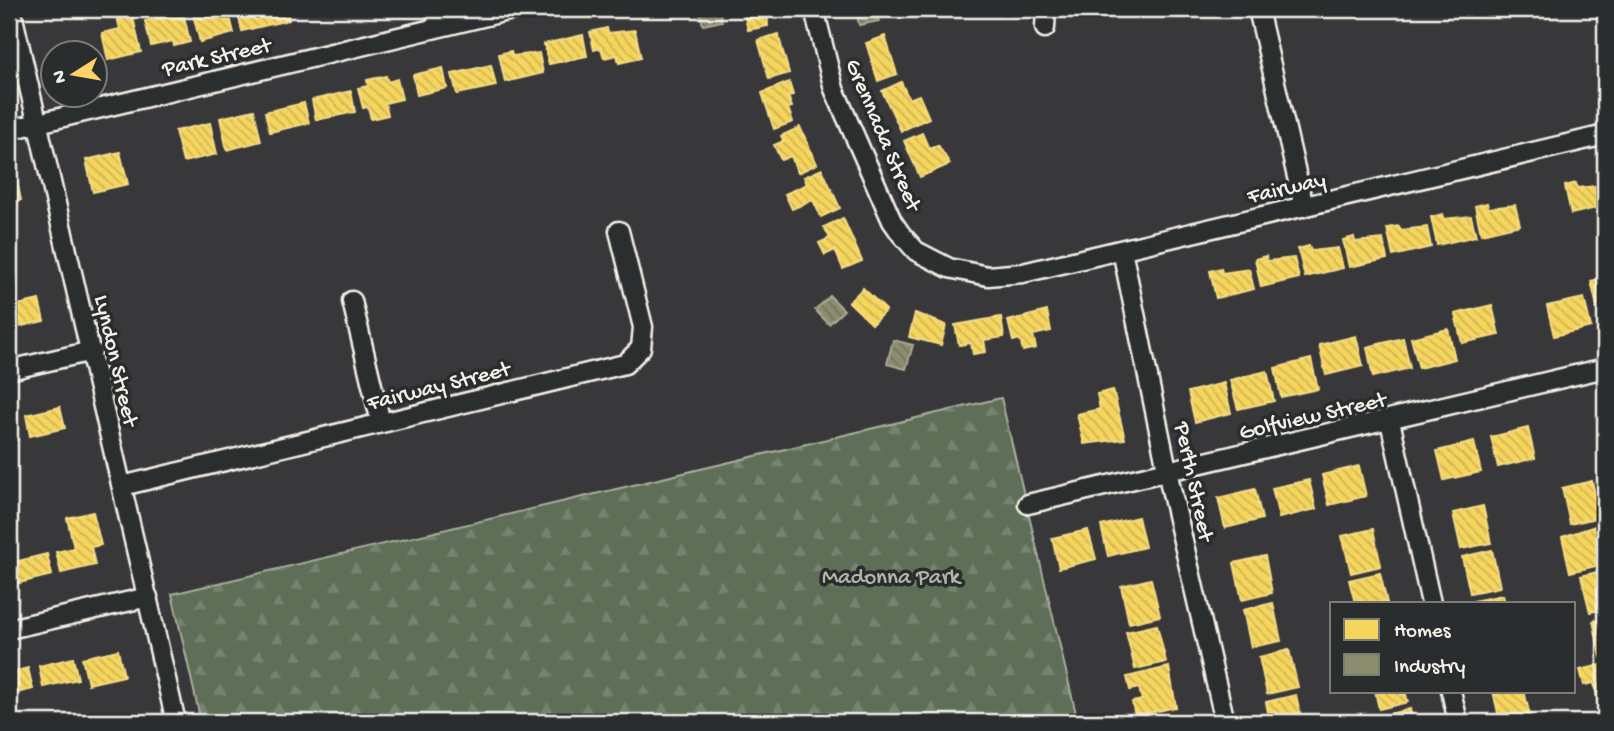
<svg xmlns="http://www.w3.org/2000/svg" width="1614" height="731" font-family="'Gochi Hand',sans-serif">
<defs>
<pattern id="forest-firs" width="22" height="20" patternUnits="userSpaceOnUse" patternTransform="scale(1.75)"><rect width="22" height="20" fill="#5e6e57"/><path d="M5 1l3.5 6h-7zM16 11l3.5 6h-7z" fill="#76836f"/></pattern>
<pattern id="homes-back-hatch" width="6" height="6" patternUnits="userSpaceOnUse" patternTransform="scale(1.75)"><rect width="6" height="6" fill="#f6d55c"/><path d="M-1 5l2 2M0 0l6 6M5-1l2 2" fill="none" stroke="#cbb256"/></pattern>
<pattern id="industry-back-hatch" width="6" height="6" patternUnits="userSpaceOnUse" patternTransform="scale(1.75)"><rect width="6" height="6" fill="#8c8c6e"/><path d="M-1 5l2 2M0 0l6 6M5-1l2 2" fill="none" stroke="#757460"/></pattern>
</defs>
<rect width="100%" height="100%" fill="#383739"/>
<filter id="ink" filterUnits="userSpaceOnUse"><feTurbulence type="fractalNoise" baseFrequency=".0143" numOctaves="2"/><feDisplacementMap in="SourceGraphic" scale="14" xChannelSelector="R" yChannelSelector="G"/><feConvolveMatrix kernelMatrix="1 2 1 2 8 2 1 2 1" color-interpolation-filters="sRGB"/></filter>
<g filter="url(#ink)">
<path fill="url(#forest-firs)" stroke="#a9b0a0" stroke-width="2" d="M1001,398L1078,722H201L172,594Z"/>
<path fill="url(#homes-back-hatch)" stroke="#f5dd86" stroke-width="2" d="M198,9H228L234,33L200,42L192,10Z
M237,9H287L289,20L242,31Z
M743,9H767L768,26L748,30Z
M183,12L190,42L174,46L173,41L151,46L145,21Z
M132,13L141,52L108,60L102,33L120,29L117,17Z
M607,28L608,33L635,30L641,58L619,63L617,55L604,58L601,48L594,50L590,32Z
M778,34L789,73L769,79L758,40Z
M583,35L587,56L549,64L544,44Z
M885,36L897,74L878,81L866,43Z
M511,51L512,56L539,53L543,73L505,82L499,54Z
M491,65L496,86L457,94L452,74Z
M443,68L447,88L417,95L413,75Z
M386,76L388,82L397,79L402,99L385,103L388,115L371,119L368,107L363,108L358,88L368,86L367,80Z
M789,82L793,95L788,96L792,107L788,108L793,122L774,129L762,93Z
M901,82L909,99L919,95L929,118L901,131L882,91Z
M351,91L355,112L316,120L312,100Z
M304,103L309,123L270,132L265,112Z
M254,110L261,141L227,150L220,118Z
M210,123L217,154L183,162L175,131Z
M800,127L817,164L798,173L791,156L781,160L774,145L784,141L781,136Z
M922,133L929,149L938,145L950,164L920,177L904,141Z
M120,152L128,184L93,192L86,160Z
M14,168L21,200L9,203V170Z
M822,169L840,208L821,217L813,200L792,209L785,194L807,184L804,177Z
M1576,183L1577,188L1605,185V206L1571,214L1565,186Z
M1487,203L1488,208L1515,205L1520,225L1481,234L1475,206Z
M1443,214L1444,219L1471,216L1476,236L1437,245L1431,217Z
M843,218L862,261L843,269L835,250L825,255L819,243L830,238L824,227Z
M1399,226L1400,230L1427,227L1431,247L1393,256L1387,228Z
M1354,237L1355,242L1383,239L1387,259L1349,267L1343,240Z
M1309,246L1311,251L1338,248L1343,268L1305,277L1298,249Z
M1266,256L1267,261L1294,258L1299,278L1261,287L1255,259Z
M1221,268L1222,273L1249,269L1254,289L1216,298L1210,271Z
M1605,277V309L1598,311L1591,281Z
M863,288L886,310L872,324L849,302Z
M1584,298L1591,327L1554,336L1547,306Z
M39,300L44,321L9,329V307Z
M1492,305L1499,335L1462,343L1455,314Z
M1047,311L1051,331L1033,335L1036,348L1023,351L1020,339L1013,341L1008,321Z
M915,313L946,325L941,345L909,337Z
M1001,317L1004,337L984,340L986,352L973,354L971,343L959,345L955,325Z
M1448,329L1455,359L1419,368L1411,338Z
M1356,336L1363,366L1326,375L1319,345Z
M1403,338L1410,368L1373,377L1367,347Z
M1311,359L1318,389L1281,397L1275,368Z
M1267,371L1274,401L1238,409L1230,380Z
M1224,383L1231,413L1195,422L1188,392Z
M1113,390L1125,439L1084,444L1077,414L1100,409L1097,394Z
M60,407L65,428L30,436L26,415Z
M9,419H12L17,440L9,442Z
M1528,428L1535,458L1498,467L1491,437Z
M1474,442L1481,472L1444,480L1437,451Z
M1359,466L1366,496L1329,505L1322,475Z
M1309,480L1316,509L1279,518L1272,488Z
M1592,481L1600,517L1570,524L1562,488Z
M1255,489L1262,519L1225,528L1218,498Z
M1483,506L1491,543L1461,549L1453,513Z
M93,512L101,545L91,547L95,565L61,573L56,552L74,548L67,518Z
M1138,517L1145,547L1108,556L1101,526Z
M1605,523V543L1596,546L1600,565L1570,572L1562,537Z
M1373,529L1381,566L1351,573L1342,536Z
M1088,530L1096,559L1059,568L1052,538Z
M1492,550L1500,587L1470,593L1462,557Z
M47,554L52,575L15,584L10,563Z
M1265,556L1272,593L1242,600L1234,563Z
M1605,570V609L1590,612L1581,576Z
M1380,573L1387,603H1355L1349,580Z
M1151,579L1160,616L1129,623L1121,586Z
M1503,595L1505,603H1473V601Z
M1273,603L1281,641L1251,647L1243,610Z
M1605,618V656L1601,657L1593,621Z
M1157,625L1166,662L1135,669L1126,632Z
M118,650L124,676L88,684L82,658Z
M1289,650L1298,687L1267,694L1259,657Z
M73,658L78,679L43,687L39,666Z
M1605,664V700L1598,702L1594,683L1584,685L1580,670Z
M1169,667L1176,707L1135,716L1132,702L1142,700L1139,688L1130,690L1127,677Z
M28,668L33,689L9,695V673Z
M1375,691H1405L1408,702L1379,709Z
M1493,691H1524L1531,720L1500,722Z
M1296,695L1302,722H1270L1266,702Z
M1410,709L1413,722H1382L1381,716Z
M1177,715L1179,722H1147Z"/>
<path fill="url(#industry-back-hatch)" stroke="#abaa93" stroke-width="2" d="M699,9H719L722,21L703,25Z
M856,9H876L879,21L859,25Z
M830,296L844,310L829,324L815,310Z
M893,340L913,345L906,369L887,364Z"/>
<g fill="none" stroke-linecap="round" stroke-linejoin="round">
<defs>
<path id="minor" d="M11,9L176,722
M435,9L440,27
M814,9L834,89L892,221L901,234L916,251L949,268L988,276L1023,273L1605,135
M1258,9L1304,207
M1045,28L1046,9
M9,130L516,9
M1122,250L1171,489L1225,722
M352,301L381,423
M9,370L92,351
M1390,421L1431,603
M122,486L625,364L641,348L643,327L619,231
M1028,504L1605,368
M9,629L148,597
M1451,691L1458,722"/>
</defs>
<use href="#minor" stroke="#f4f1e8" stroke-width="23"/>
<use href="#minor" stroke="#2a2d2e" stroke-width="18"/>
</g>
</g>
<g text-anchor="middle" stroke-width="7" stroke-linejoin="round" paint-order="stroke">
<g font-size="23" fill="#f4f1e8" stroke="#2a2d2e">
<text transform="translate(216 55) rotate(-13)" y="8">Park Street</text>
<text transform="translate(885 134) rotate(67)" y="8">Grennada Street</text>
<text transform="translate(1286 186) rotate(-13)" y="8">Fairway</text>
<text transform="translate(118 360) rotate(77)" y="8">Lyndon Street</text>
<text transform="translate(438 384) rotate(-14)" y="8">Fairway Street</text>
<text transform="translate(1312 414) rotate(-13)" y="8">Golfview Street</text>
<text transform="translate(1196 481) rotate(78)" y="8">Perth Street</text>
</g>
<g font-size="23" fill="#b0b6a7" stroke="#2a2d2e">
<text x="891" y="583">Madonna Park</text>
</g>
</g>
<rect width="1614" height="731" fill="none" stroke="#2a2d2e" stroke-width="35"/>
<rect x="18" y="18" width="1579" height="696" fill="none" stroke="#f4f1e8" stroke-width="2.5" filter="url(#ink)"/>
<rect x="1330" y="602" width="245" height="91" fill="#2a2d2e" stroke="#7b7b78" stroke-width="2"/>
<rect x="1344" y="619" width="35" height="21" fill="#f6d55c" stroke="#7b7b78" stroke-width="2"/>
<text x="1394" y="636" font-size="21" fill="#f4f1e8">Homes</text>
<rect x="1344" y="654" width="35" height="21" fill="#8c8c6e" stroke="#7b7b78" stroke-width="2"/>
<text x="1394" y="672" font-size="21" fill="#f4f1e8">Industry</text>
<g transform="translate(74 74) rotate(259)"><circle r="33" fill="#2a2d2e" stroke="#7b7b78" stroke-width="2"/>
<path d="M0-5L12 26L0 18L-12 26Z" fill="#ffd166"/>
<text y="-10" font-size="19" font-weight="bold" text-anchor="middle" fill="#f4f1e8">N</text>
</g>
</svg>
